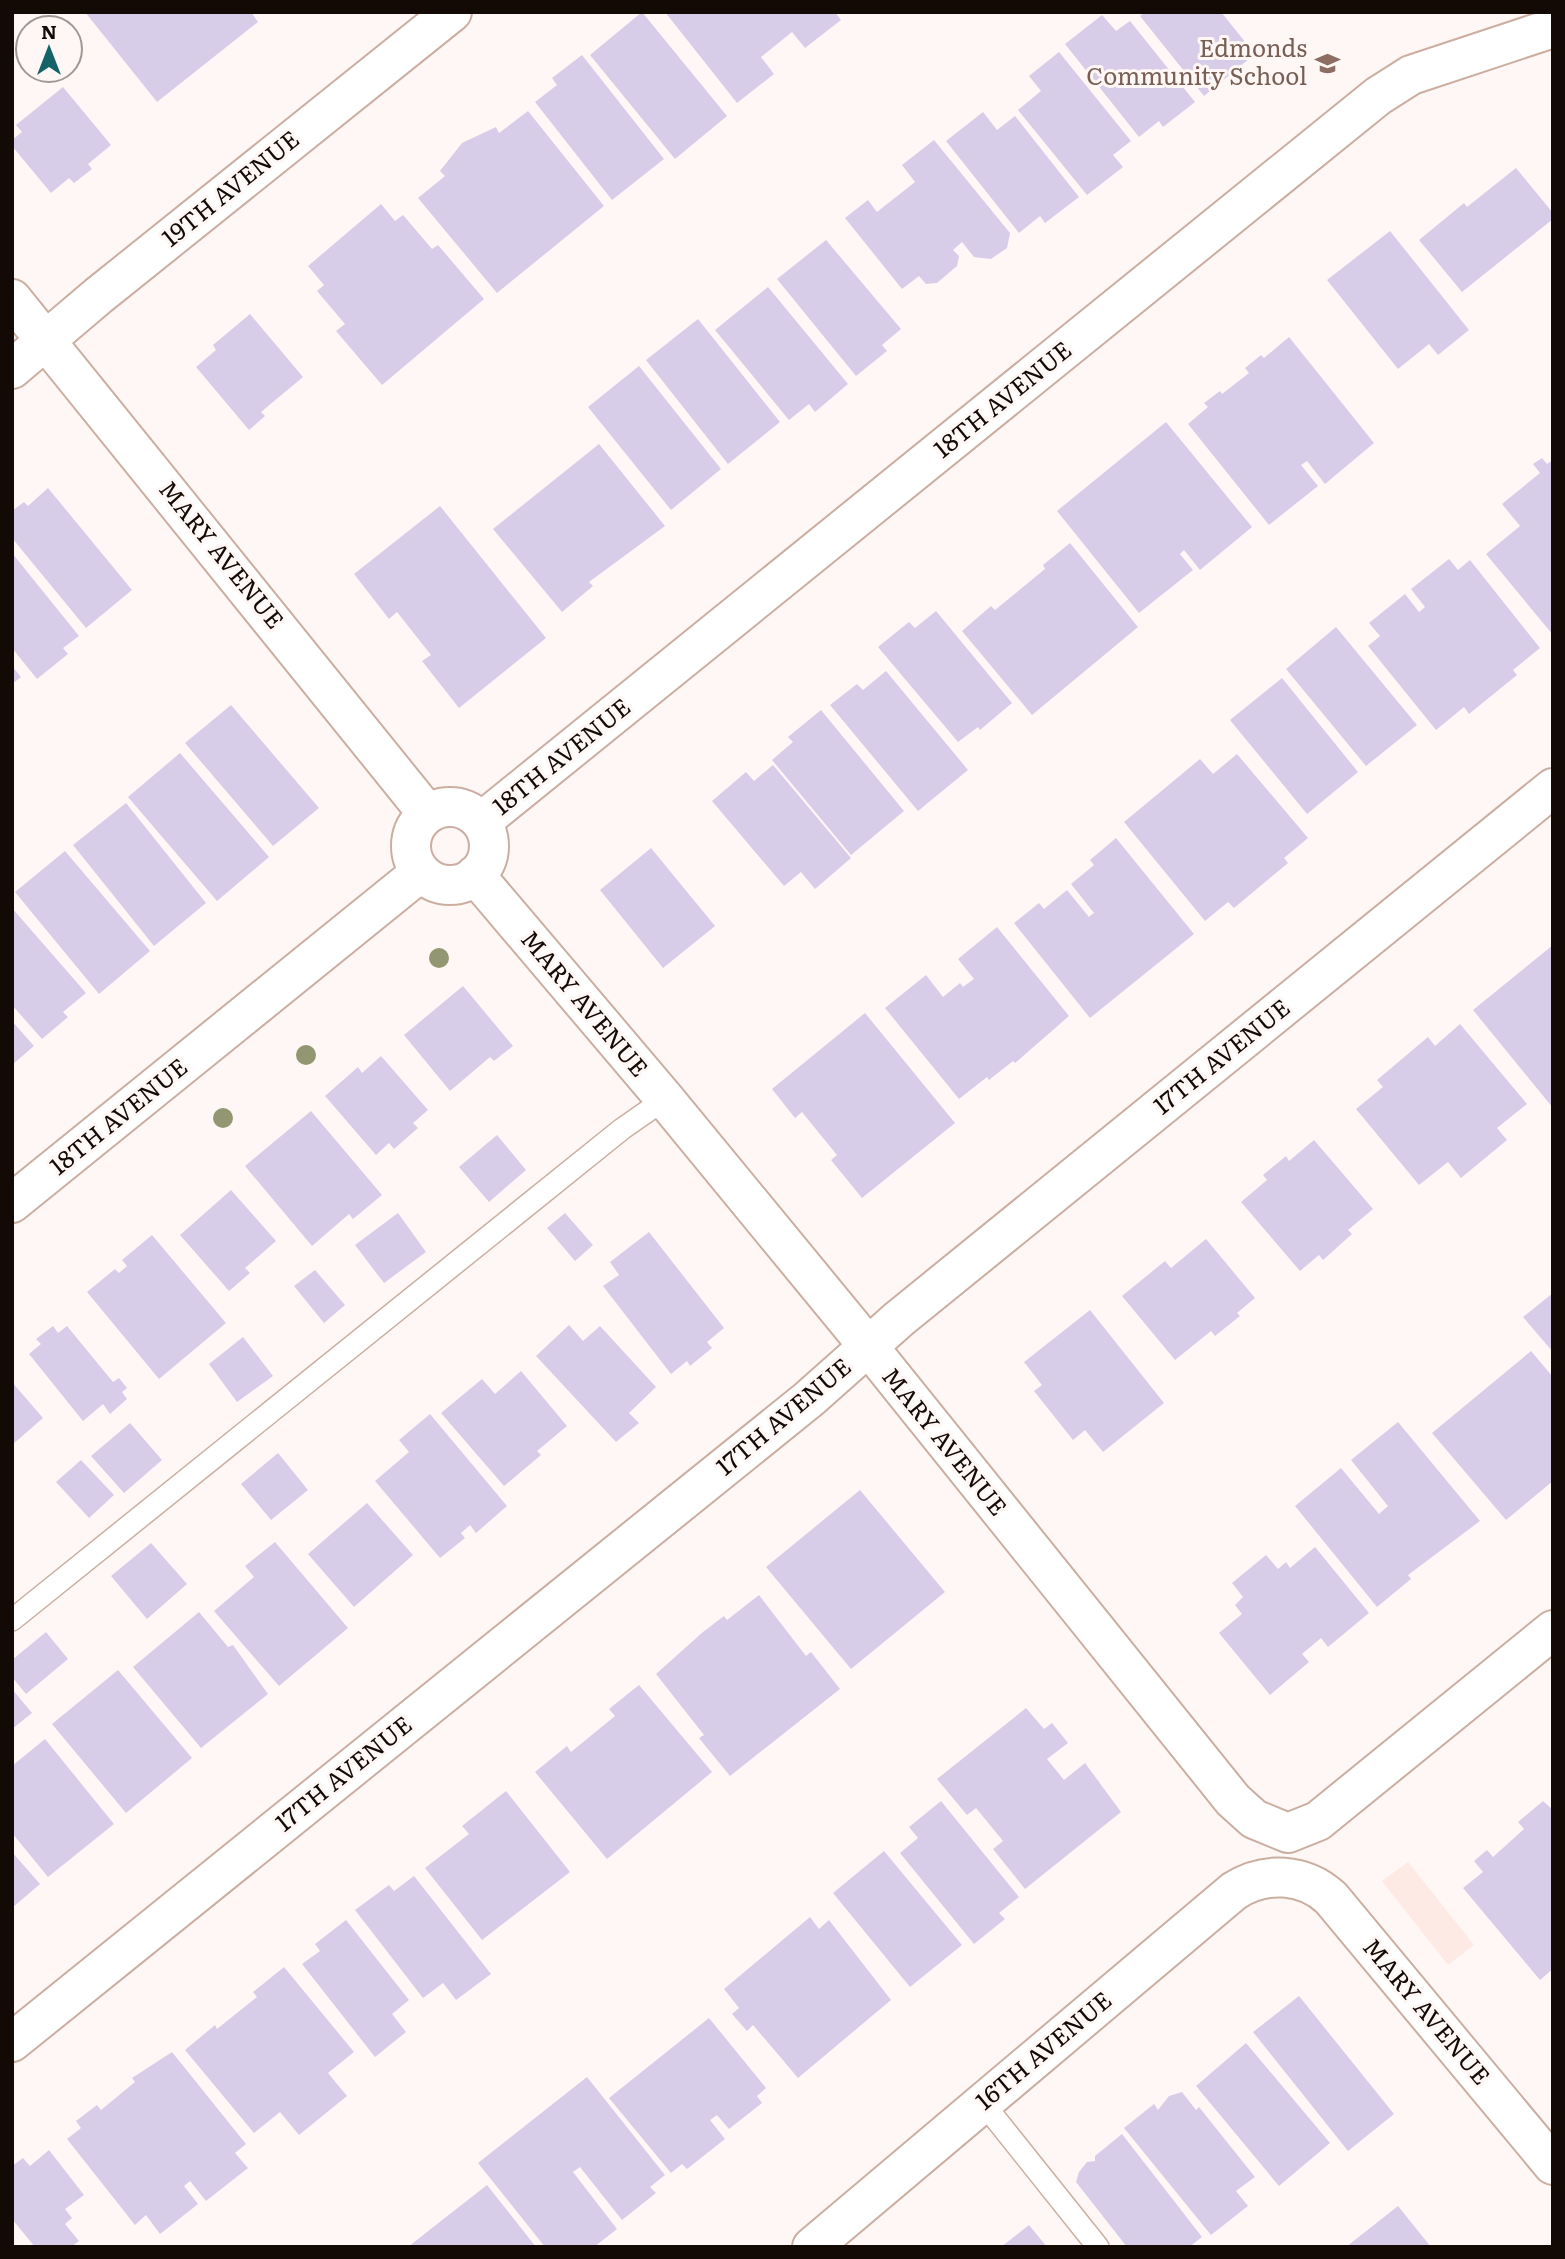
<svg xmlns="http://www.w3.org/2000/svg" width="1565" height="2259" font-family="Literata,serif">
<rect width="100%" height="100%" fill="#fef7f5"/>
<path fill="#feeae4" d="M1408,1862L1474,1945L1448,1965L1382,1881Z"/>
<path fill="#d7cde9" d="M85,12H251L258,22L157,102Z
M642,12L727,116L675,159L590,55Z
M665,12H835L841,20L805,48L792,32L761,57L774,74L737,103Z
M1145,12H1221L1255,54L1204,96L1140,16Z
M1102,15L1116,31L1130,21L1195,102L1163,127L1159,121L1139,137L1065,44Z
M1059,52L1131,141L1113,155L1123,167L1087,195L1018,110L1041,91L1029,76Z
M582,55L664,159L612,200L535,102L557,85L552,78Z
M63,87L111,145L88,164L92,169L74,183L69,178L51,193L12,146V140L22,132L16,125Z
M528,111L604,206L497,293L418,198L445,176L440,171L462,143L496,127L499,133Z
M983,112L997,130L1015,116L1079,197L1045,223L1040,216L1019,233L946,141Z
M934,140L1010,233L1007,248L991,259L974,257L962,242L953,250L959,256L957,266L937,283L926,284L919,276L902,289L845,218L868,200L877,212L915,182L902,165Z
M1516,168L1553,213V219L1462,292L1419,240L1464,203L1467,207Z
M381,204L395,221L403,215L432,249L438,245L484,299L382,385L336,331L345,324L317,291L324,285L308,266Z
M1390,231L1469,330L1438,355L1429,344L1398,369L1327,280Z
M826,240L901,329L882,345L887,351L856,376L777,279Z
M768,287L848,384L815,412L809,404L789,420L715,330Z
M250,314L303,377L261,412L265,416L249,430L196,367L216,350L213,345Z
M698,319L780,422L728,464L646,360Z
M1289,337L1374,443L1325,484L1307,461L1301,465L1318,486L1269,525L1188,424L1208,407L1204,403L1220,391L1222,394L1249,373L1245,368L1261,355L1264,358Z
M639,366L721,469L671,510L588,407Z
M1166,422L1252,527L1200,570L1184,550L1180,554L1193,570L1139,613L1057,511Z
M599,444L665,526L589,582L593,586L562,612L493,529Z
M1542,458L1547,464L1553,460V635L1486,554L1520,526L1502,504L1540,473L1533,464Z
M48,488L132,590L86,628L12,538V511L24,502L28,506Z
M440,506L546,638L459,708L422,661L431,655L397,612L389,619L354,574Z
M1070,543L1138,627L1032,715L962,631L991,606L995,610L1045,569L1043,565Z
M12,553L79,636L63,648L68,654L37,679L12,648Z
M1449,559L1458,570L1470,560L1540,648L1513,670L1517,675L1469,714L1464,707L1436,730L1368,646L1380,636L1369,623L1405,594L1419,612L1425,607L1411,589Z
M936,611L1012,703L980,730L978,727L958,742L878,647L909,622L915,628Z
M1336,627L1417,725L1366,766L1286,669Z
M12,666L21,677L12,684Z
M886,671L968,770L918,811L830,705L857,684L863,690Z
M1282,678L1358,772L1307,814L1230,720Z
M231,705L319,808L273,846L185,743Z
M821,710L904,811L851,855L772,760L793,742L788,737Z
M180,753L269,857L217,901L128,797Z
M1237,754L1308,838L1284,858L1288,863L1234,908L1228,902L1205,921L1124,822L1200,759L1213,774Z
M773,765L851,858L815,889L801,872L784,886L712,801L746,772L754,781Z
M126,803L206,903L154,946L73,845Z
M1116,838L1194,934L1090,1018L1014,923L1039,903L1044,909L1067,890L1089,917L1091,915L1094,913L1071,884L1094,865L1090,860Z
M651,848L715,926L663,968L600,890Z
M65,851L150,951L99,994L15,892Z
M12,908L86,993L63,1012L68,1017L42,1039L12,1005Z
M997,927L1069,1016L1015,1063L1013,1061L989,1080L987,1077L959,1099L885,1008L926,975L943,997L960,983L963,987L974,979L958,959Z
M1553,945V1108L1473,1010Z
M463,986L513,1046L494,1061L490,1057L450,1091L404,1035Z
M865,1013L955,1123L862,1198L831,1160L837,1155L819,1133L802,1112L795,1118L772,1089Z
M12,1021L34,1046L12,1065Z
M1460,1024L1527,1104L1497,1128L1507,1140L1461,1178L1448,1162L1419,1185L1356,1109L1383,1087L1377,1080L1428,1037L1435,1046Z
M381,1056L428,1110L413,1123L418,1128L394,1149L389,1143L376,1155L325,1096L358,1067L362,1073Z
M311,1111L382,1195L353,1219L349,1214L312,1246L245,1166Z
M497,1135L526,1170L489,1202L459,1167Z
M1314,1140L1373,1209L1348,1230L1352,1234L1323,1260L1319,1255L1300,1271L1241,1202L1267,1180L1263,1175L1286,1156L1289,1161Z
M231,1190L276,1241L245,1268L250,1273L229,1291L180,1235Z
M398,1213L426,1252L384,1283L355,1245Z
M565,1213L593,1245L575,1261L547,1228Z
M649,1232L724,1328L707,1342L712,1348L690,1366L687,1361L671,1374L603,1286L619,1275L610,1262Z
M152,1235L226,1323L159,1379L87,1292L115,1269L119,1273L127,1266L122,1260Z
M1206,1239L1255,1298L1237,1313L1240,1316L1215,1336L1211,1331L1175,1360L1122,1296L1165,1261L1171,1268Z
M315,1270L345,1305L324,1323L294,1286Z
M1553,1293V1352L1523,1317Z
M1090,1310L1164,1403L1103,1452L1085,1430L1073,1440L1034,1391L1042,1385L1024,1362Z
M569,1325L583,1341L600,1326L656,1387L629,1413L639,1423L616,1442L536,1356Z
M53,1326L58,1333L67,1326L113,1382L119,1378L127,1388L122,1392L127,1399L110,1414L103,1404L83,1421L29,1354L41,1344L36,1339Z
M243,1337L273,1376L237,1402L209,1364Z
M1531,1351L1553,1377V1481L1506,1520L1432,1433Z
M521,1371L567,1426L537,1451L541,1455L504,1486L441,1413L482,1379L495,1394Z
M12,1382L43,1418L12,1445Z
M430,1414L507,1506L476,1533L470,1525L461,1533L465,1538L440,1558L375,1481L409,1452L399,1440Z
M1398,1422L1480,1521L1408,1575L1411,1579L1377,1607L1295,1506L1341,1468L1379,1514L1388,1506L1351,1460Z
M130,1423L162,1460L124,1493L91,1456Z
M278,1453L308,1490L271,1520L241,1484Z
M81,1460L114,1495L89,1518L56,1482Z
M860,1490L945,1592L851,1669L766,1567Z
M367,1503L413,1555L354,1607L308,1554Z
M275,1542L348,1628L279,1686L214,1611L254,1577L245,1566Z
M151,1543L187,1584L147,1619L111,1576Z
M1315,1547L1369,1613L1328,1647L1321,1638L1302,1654L1309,1662L1270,1695L1219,1633L1242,1614L1235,1605L1243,1597L1232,1583L1266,1555L1278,1569L1286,1562L1290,1568Z
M759,1595L806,1656L811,1652L840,1689L730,1776L699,1738L704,1735L656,1674L703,1632L724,1616L727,1620Z
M199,1612L228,1647L233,1645L268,1694L201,1748L133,1667Z
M46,1632L68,1659L26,1694L12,1677V1660Z
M118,1670L192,1758L126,1813L52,1724Z
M639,1685L712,1772L607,1859L535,1772L567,1746L571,1752L615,1716L609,1709Z
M12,1689L32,1713L12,1729Z
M1026,1708L1044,1729L1052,1723L1068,1743L1047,1759L1064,1780L1085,1763L1121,1812L1025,1889L993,1849L1003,1841L976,1808L967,1815L937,1779Z
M45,1739L114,1824L48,1877L12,1833V1766Z
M506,1791L570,1872L482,1940L425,1868L469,1834L462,1826Z
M941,1801L1019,1897L999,1913L1005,1919L974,1944L900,1853L918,1838L909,1827Z
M1543,1801L1553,1810V1969L1540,1980L1463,1888L1483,1872L1474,1861L1487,1850L1493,1857L1524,1829L1518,1822Z
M884,1851L962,1945L910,1987L833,1893Z
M12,1852L40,1884L12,1908Z
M414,1876L491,1974L456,2000L443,1983L423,1998L355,1910L389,1885L394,1891Z
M810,1917L819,1929L829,1920L891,2000L798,2078L753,2025L747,2031L732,2014L739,2008L724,1989Z
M346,1920L409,2000L392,2014L406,2032L375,2057L302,1964L320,1951L315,1944Z
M284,1967L354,2052L328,2073L347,2096L299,2135L280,2112L254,2133L185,2050L215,2025L217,2029L257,1997L253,1992Z
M1299,1996L1394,2114L1348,2151L1253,2032Z
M709,2018L766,2088L757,2096L762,2103L729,2129L717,2115L710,2120L725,2139L687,2169L682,2164L671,2173L609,2098Z
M1246,2043L1330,2143L1279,2186L1196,2086Z
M172,2052L246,2144L235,2153L248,2168L206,2201L190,2181L184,2186L198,2204L160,2234L146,2215L135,2225L67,2139L81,2128L76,2121L97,2105L101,2110L135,2082L132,2078Z
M587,2077L665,2175L650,2187L656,2193L622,2220L580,2167L573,2172L617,2229L594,2247H545L478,2163Z
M1182,2092L1196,2110L1199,2107L1255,2177L1236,2191L1248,2206L1211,2235L1124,2128L1154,2104L1158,2110L1169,2096Z
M1122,2134L1202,2237L1189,2247H1127L1076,2182L1079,2172L1087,2162L1095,2161V2156Z
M49,2150L84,2195L65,2209L72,2218L65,2224L79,2241L71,2247H35L12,2219V2166L23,2158L30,2166Z
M487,2185L536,2247H408L432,2228Z
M1398,2206L1431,2247H1346Z
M1029,2225L1047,2247H1001Z"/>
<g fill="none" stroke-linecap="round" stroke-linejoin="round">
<defs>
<path id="service" d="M12,1620L622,1129L665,1099
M983,2103L1098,2247"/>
<path id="minor" d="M12,299L427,813
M12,369L98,296L452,12
M411 846a39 39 0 1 1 78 0a39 39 0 1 1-78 0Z
M481,822L1378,96L1411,75L1553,28
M475,875L665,1099L868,1346L1233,1800L1254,1819L1288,1833L1318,1821L1553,1630
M12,1203L421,872
M12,2042L809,1399L899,1319L1553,788
M812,2247L1234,1891C1265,1871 1304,1873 1331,1898L1553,2165"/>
</defs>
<use href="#service" stroke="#ccaea1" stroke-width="24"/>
<use href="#minor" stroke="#ccaea1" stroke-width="42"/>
<use href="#service" stroke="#fff" stroke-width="21"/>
<use href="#minor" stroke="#fff" stroke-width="38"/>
</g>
<g fill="#929771">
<circle cx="439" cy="958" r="10"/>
<circle cx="306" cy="1055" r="10"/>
<circle cx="223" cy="1118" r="10"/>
</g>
<defs>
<symbol id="school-bare" viewBox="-9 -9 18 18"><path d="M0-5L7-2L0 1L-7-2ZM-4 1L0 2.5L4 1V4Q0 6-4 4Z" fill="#8d6e63" stroke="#fef7f5" stroke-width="2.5" paint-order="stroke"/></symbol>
</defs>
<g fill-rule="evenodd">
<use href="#school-bare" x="1310" y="46" width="35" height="35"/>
</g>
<g text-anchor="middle" stroke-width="6" stroke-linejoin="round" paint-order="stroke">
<g font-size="24" fill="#785e54" stroke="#fef7f5" text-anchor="end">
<text x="1307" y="57">Edmonds<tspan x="1307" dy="28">Community School</tspan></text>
</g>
<g font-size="24" fill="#130905" stroke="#fef7f5">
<text transform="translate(231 189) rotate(-39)" y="8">19TH AVENUE</text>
<text transform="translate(1003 400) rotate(-39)" y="8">18TH AVENUE</text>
<text transform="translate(221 555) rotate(51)" y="8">MARY AVENUE</text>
<text transform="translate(562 757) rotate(-39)" y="8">18TH AVENUE</text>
<text transform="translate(584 1004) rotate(50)" y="8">MARY AVENUE</text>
<text transform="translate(1222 1057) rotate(-39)" y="8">17TH AVENUE</text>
<text transform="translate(119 1117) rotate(-39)" y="8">18TH AVENUE</text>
<text transform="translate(784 1417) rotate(-40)" y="8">17TH AVENUE</text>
<text transform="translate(944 1442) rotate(51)" y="8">MARY AVENUE</text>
<text transform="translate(344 1774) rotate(-39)" y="8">17TH AVENUE</text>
<text transform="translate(1426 2012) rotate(50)" y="8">MARY AVENUE</text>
<text transform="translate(1044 2051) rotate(-40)" y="8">16TH AVENUE</text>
</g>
</g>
<rect width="1565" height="2259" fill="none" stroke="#130905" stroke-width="28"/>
<g transform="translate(49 49)"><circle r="33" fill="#fef7f5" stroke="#a09895" stroke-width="2"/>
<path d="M0-5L12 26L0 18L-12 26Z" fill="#136367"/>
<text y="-10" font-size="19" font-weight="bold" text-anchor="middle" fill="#130905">N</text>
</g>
</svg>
